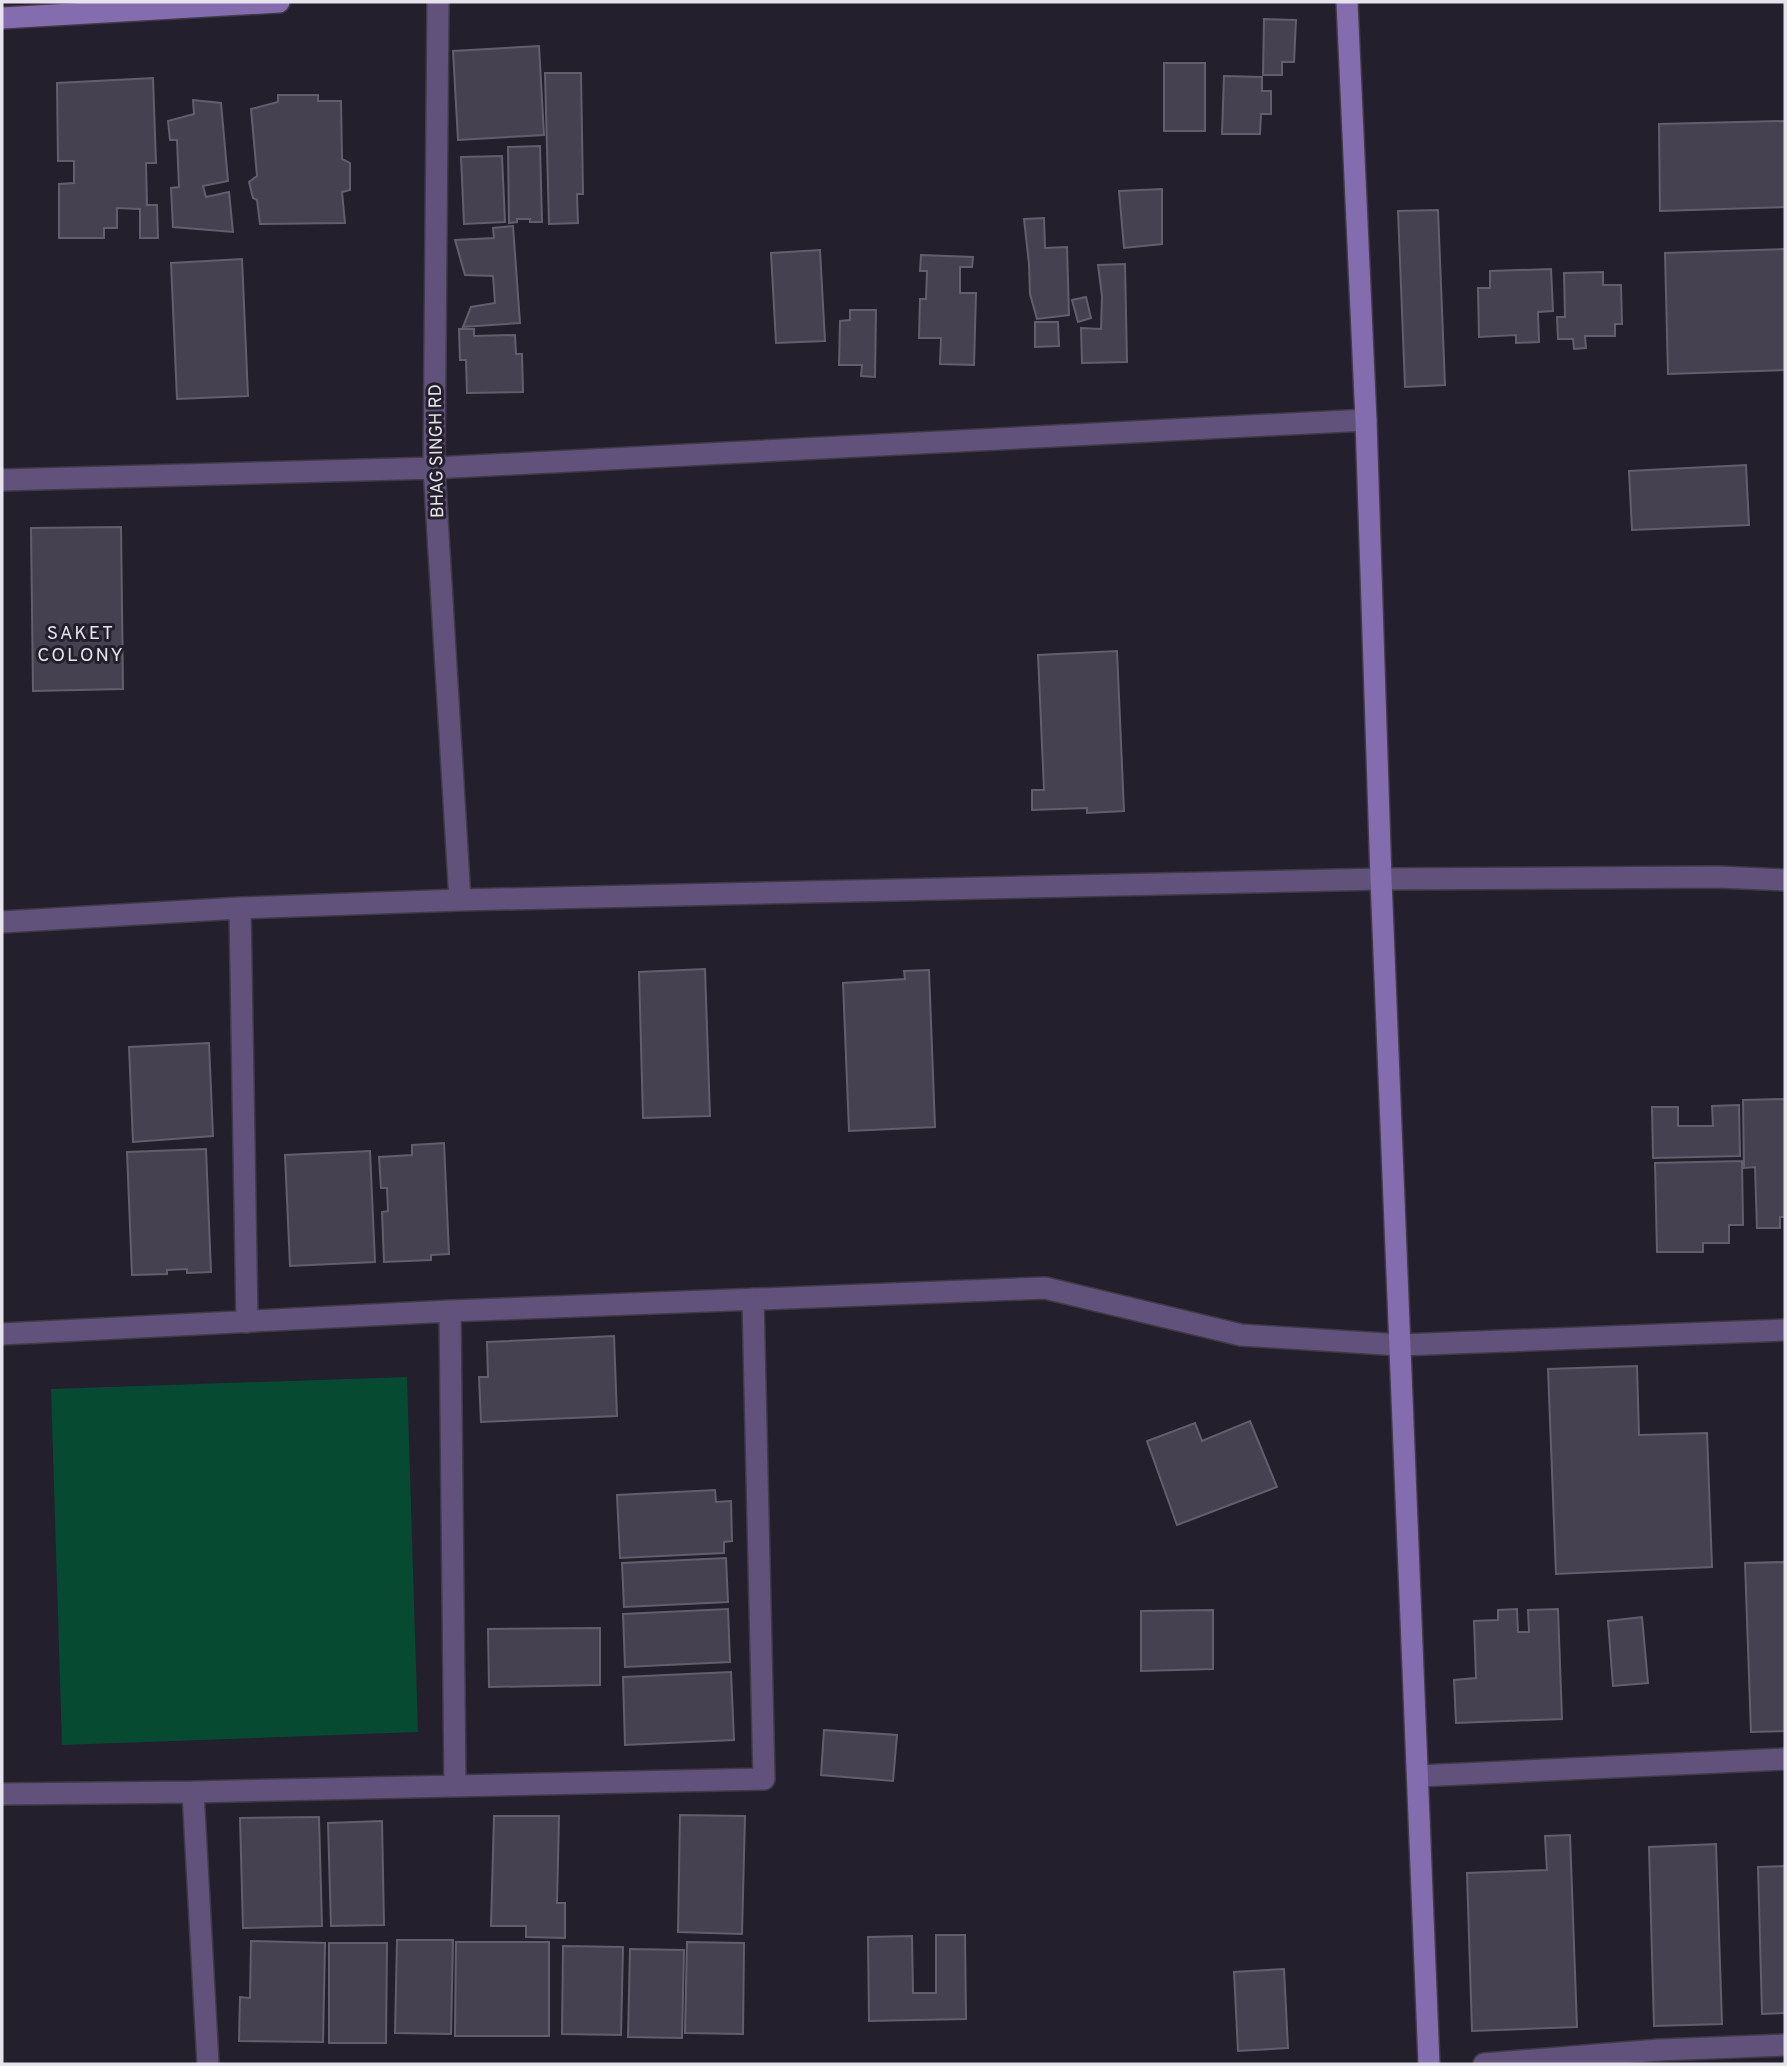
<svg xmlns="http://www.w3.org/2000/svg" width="1787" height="2066" font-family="Overpass,sans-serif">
<rect width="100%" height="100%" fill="#241f2c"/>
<path fill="#074a32" d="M407,1377L418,1732L62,1745L51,1389Z"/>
<path fill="#464150" stroke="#635e6e" stroke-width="2" d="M1264,19L1296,20L1294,62H1282V75H1263Z
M539,46L544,135L458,140L453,51Z
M1164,63H1205V131H1164Z
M545,73H581L583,194H577L578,223L549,224Z
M1224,76L1262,77V91H1271V114H1261L1260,134H1222Z
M153,78L156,163H146L147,205H157L158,238H140V209L117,208V228H104V238H59V184L74,183V161H58L57,83Z
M278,95H318V101H341L342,159L350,163V190L342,192L345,223L260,224L257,200L253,198L249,182L257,176L251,109L278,102Z
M193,100L221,103L228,181L203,186L206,197L229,192L233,232L173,227L171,188L179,187L177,140H170L168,121L194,114Z
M1785,121V207L1660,211L1659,124Z
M540,146L542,222H530V219H517V222L509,223L508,147Z
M502,156L505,222L464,224L461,157Z
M1162,189V244L1124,248L1119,191Z
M1438,210L1445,385L1405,387L1398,211Z
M1044,218L1045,248L1067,247L1069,315L1037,319L1030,294L1029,264L1024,219Z
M513,226L520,323L463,327L471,307L495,303L493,276L465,275L455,240L494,238L493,228Z
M1785,249V370L1668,374L1665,253Z
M820,250L825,341L776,343L771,253Z
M921,255L973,257L972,267H960V293H976L974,365L940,364L941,338H919L920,299H926L927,271H920Z
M242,259L248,396L177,399L171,263Z
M1125,264L1127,362L1082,363L1081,328L1101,329L1102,296L1098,265Z
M1551,269L1553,311L1538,312L1539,342L1516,343V335L1479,337L1478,288H1490V271Z
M1603,272V285H1621L1622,324H1615V336H1585L1586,348L1574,349L1573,339H1558L1557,317H1565L1564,273Z
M1086,297L1091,318L1078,322L1072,300Z
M850,310H876L875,377L861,376L862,365H839L840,321L850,320Z
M1035,322H1058L1059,346L1035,347Z
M459,329H474V336L515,335L516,354H522L523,392L467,393L466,360H460Z
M1746,465L1749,525L1632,530L1629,471Z
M121,527L123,689L33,691L31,528Z
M1117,651L1124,811L1087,813V808L1032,810V790H1044L1038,655Z
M705,969L710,1116L643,1118L639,972Z
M929,970L935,1127L849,1131L843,983L905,979L904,971Z
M209,1043L213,1136L133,1142L129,1047Z
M1785,1099V1217H1780V1228H1757L1755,1167L1744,1168L1743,1100Z
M1739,1105L1740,1156L1653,1158L1652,1107H1678V1126H1713L1712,1106Z
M444,1143L449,1254L431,1255V1260L384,1262L382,1212L388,1211L387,1188H381L379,1157L412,1155V1145Z
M206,1149L211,1272L187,1273V1269L167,1270V1274L132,1275L127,1152Z
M370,1151L375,1262L290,1266L285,1155Z
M1742,1161L1743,1225H1729V1243H1703V1252H1657L1655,1163Z
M614,1336L617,1416L481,1422L479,1377H488L487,1342Z
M1637,1366L1639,1435L1707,1433L1712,1567L1556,1574L1548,1369Z
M1250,1421L1277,1487L1177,1525L1147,1441L1195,1423L1202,1441Z
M715,1490L716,1502L731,1501L732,1541L724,1542V1553L620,1558L617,1495Z
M726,1558L728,1602L624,1607L622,1563Z
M1785,1562V1731L1751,1732L1745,1563Z
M728,1609L730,1662L625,1667L623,1614Z
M1517,1609L1518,1632H1529L1528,1610L1558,1609L1562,1719L1456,1723L1454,1680L1476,1678L1474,1621L1498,1620V1610Z
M1213,1610V1669L1141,1671V1611Z
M1642,1617L1648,1683L1613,1686L1608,1621Z
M600,1628V1685L489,1687L488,1629Z
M731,1672L734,1740L625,1745L623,1677Z
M824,1730L897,1735L893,1781L821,1775Z
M680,1815L745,1816L742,1934L678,1932Z
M494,1816H559L557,1903H565V1938L526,1937V1926H491Z
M319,1817L322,1926L243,1928L240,1818Z
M382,1821L384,1925L331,1926L328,1823Z
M1570,1835L1577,2027L1472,2031L1467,1873L1547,1870L1545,1836Z
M1716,1844L1722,2024L1654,2026L1649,1847Z
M1785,1866V2013L1762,2014L1758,1867Z
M936,1935H965L966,2019L869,2021L868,1937L912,1936L913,1993H936Z
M397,1940H453L451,2034L395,2033Z
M251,1941L325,1943L323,2042L239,2041L240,1997L250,1998Z
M456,1942H549V2036H455Z
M687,1942L744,1943L743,2034L685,2033Z
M329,1943H387L386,2043H329Z
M563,1946L623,1947L621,2035L562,2034Z
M630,1949L684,1950L682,2038L628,2037Z
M1284,1969L1288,2048L1238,2051L1234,1972Z"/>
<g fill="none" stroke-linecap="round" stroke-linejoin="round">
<defs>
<path id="street" d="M438,2L434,468L460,900
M2,480L434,468L1366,420
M240,908L247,1322
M2,922L240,908L460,900L1381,879L1718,877L1785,880
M450,1311L455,1785
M2,1334L450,1311L1045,1288L1241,1335L1401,1345L1785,1330
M1418,1776L1785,1759
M193,1792L208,2064
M2,1794L193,1792L764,1779L753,1299
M1484,2064L1659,2050L1785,2045"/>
<path id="secondary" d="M1347,2L1366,420L1381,879L1429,2064
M2,18L279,2"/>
</defs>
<use href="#street" stroke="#3f3a47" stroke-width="24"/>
<use href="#secondary" stroke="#3f3a47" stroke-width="24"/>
<use href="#street" stroke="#61527b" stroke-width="21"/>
<use href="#secondary" stroke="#846dae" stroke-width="21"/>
</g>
<g text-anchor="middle" stroke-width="6" stroke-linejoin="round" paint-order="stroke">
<g font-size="18" fill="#e6e3ec" stroke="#241f2c">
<text transform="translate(436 451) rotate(-91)" y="6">BHAG SINGH RD</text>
</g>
<g font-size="19" letter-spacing="2" fill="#e6e3ec" stroke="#241f2c">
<text x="81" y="639">SAKET<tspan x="81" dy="22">COLONY</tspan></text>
</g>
</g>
<rect width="1787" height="2066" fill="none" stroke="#e6e3ec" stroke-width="7"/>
</svg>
